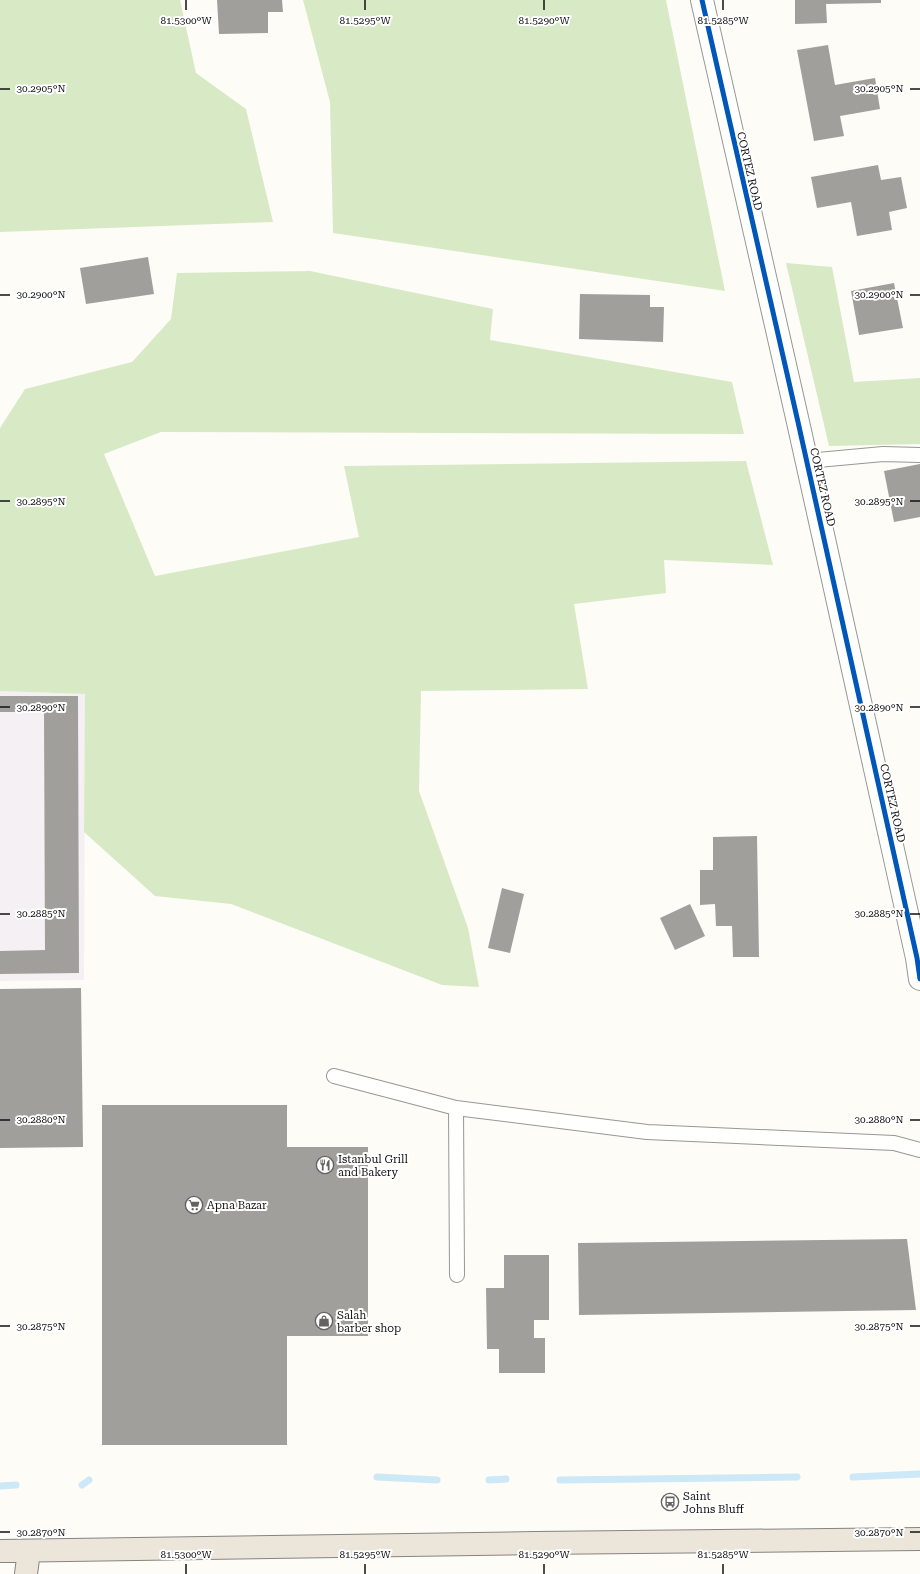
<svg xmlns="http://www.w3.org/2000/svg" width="920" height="1574" font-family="'Roboto Serif',serif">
<rect width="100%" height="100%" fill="#fdfcf7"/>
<path fill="#f5f0f3" d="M0,691L85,694L84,980L0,981Z"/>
<path fill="#d8eac5" d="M0,0H180L196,73L246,109L273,222L0,232Z
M303,0H666L725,291L333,233L330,102Z
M786,263L832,267L854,382L920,378V444L829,446Z
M310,271L493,309L490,340L732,382L744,434L161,432L104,454L155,576L359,537L344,466L746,461L773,565L664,560L666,593L574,604L588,689L421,691L419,791L468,928L479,987L442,985L231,904L155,896L84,832L85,694L0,691V428L25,389L132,362L171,319L177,273Z"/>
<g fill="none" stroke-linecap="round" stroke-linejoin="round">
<path stroke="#cde8f7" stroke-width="7" d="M377,1477L437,1480
M853,1477L920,1474
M489,1480L506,1479
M560,1480L797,1477
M82,1485L89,1480
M0,1486L16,1485"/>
</g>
<path fill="#a19f9c" d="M217,0H282L283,12H268V33L219,34Z
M795,0H881V3L826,4L827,23L795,24Z
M828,45L835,85L875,78L880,109L840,116L844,136L814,141L797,50Z
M878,165L881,180L901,177L907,208L889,212L892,230L857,236L851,202L817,208L811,177Z
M148,257L154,294L86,304L80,268Z
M894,283L903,328L859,335L851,291Z
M580,294L650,295V307H664L663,342L579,339Z
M920,464V517L894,522L884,471Z
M0,696H78L79,973L0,974V951L45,950L44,712H0Z
M757,836L759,957H733L732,926H716L715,904L700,905V870H713V837Z
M502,888L524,894L510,953L488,948Z
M690,904L705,936L675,950L660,918Z
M81,988L83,1147L0,1148V989Z
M102,1105H287V1147H368V1336H287V1445H102Z
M907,1239L916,1310L579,1315L578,1243Z
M504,1255H549V1320H534V1338H545V1373H499V1349H487L486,1288H504Z"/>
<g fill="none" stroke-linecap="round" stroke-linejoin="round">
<defs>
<path id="service" d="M807,461L883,454L920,455
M334,1076L456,1108
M457,1275L456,1108L647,1132L894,1143L920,1150"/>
<path id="tertiary" d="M702,0L798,422L917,958L920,979"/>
<path id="trunk" d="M0,1551L536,1543L920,1539
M26,1574L29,1551"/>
</defs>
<use href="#service" stroke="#979795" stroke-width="16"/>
<use href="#tertiary" stroke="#979795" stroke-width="24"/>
<use href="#trunk" stroke="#858482" stroke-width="24"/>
<use href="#service" stroke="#fffffe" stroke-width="14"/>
<use href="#tertiary" stroke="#fffffe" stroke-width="22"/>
<use href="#trunk" stroke="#ece5da" stroke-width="22"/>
<defs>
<path id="cycleway" d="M702,0L798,422L917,958L920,979"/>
</defs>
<use href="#cycleway" stroke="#fff" stroke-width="8"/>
<use href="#cycleway" stroke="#0057b8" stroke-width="5"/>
</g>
<path fill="none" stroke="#111" stroke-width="1.5" d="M186,0V10M365,0V10M544,0V10M723,0V10M0,89H10M910,89H920M0,295H10M910,295H920M0,501H10M910,501H920M0,707H10M910,707H920M0,914H10M910,914H920M0,1120H10M910,1120H920M0,1326H10M910,1326H920M0,1532H10M910,1532H920M186,1564V1574M365,1564V1574M544,1564V1574M723,1564V1574"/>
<defs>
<symbol id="restaurant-ring" viewBox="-11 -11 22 22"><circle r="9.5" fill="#fff" stroke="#646362" stroke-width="1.5"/><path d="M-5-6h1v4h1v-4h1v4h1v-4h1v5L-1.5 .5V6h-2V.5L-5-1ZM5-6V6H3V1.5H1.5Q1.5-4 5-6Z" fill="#646362"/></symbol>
<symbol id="supermarket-ring" viewBox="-11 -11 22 22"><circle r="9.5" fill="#fff" stroke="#646362" stroke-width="1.5"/><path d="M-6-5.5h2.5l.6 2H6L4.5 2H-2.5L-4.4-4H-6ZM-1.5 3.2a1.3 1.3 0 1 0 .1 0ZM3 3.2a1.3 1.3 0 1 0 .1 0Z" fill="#646362"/></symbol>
<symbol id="shop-ring" viewBox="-11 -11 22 22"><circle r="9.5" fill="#fff" stroke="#646362" stroke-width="1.5"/><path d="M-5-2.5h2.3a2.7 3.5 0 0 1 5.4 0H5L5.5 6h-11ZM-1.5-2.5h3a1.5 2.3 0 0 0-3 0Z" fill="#646362"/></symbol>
<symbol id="bus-ring" viewBox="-11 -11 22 22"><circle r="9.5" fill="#fff" stroke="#646362" stroke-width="1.5"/><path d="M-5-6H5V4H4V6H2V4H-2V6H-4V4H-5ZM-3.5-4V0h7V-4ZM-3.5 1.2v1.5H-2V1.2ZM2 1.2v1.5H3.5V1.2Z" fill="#646362"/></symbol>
</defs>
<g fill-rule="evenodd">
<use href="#restaurant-ring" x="315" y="1155" width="20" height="20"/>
<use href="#supermarket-ring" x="184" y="1195" width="20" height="20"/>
<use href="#shop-ring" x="314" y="1311" width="20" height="20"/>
<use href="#bus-ring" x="660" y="1492" width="20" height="20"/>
</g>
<g text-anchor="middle" stroke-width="4" stroke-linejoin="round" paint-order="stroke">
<g font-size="11" fill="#111" stroke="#fff">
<text transform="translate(750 171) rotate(77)" y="4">CORTEZ ROAD</text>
<text transform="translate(823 487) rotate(77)" y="4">CORTEZ ROAD</text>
<text transform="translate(893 803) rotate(77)" y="4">CORTEZ ROAD</text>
</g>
<g font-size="11" fill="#111" stroke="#fff" text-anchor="start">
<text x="338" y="1163">Istanbul Grill<tspan x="338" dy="13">and Bakery</tspan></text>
<text x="207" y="1209">Apna Bazar</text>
<text x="337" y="1319">Salah<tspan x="337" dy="13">barber shop</tspan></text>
<text x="683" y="1500">Saint<tspan x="683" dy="13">Johns Bluff</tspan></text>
</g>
</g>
<g font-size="10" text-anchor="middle" fill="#111" stroke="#fff" stroke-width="4" stroke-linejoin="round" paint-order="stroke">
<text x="186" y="24">81.5300°W</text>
<text x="365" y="24">81.5295°W</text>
<text x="544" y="24">81.5290°W</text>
<text x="723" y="24">81.5285°W</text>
<text x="41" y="92">30.2905°N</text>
<text x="879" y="92">30.2905°N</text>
<text x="41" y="298">30.2900°N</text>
<text x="879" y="298">30.2900°N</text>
<text x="41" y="505">30.2895°N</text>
<text x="879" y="505">30.2895°N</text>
<text x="41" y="711">30.2890°N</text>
<text x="879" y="711">30.2890°N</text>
<text x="41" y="917">30.2885°N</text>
<text x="879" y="917">30.2885°N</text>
<text x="41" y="1123">30.2880°N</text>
<text x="879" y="1123">30.2880°N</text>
<text x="41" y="1330">30.2875°N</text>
<text x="879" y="1330">30.2875°N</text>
<text x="41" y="1536">30.2870°N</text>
<text x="879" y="1536">30.2870°N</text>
<text x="186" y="1558">81.5300°W</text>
<text x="365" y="1558">81.5295°W</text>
<text x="544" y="1558">81.5290°W</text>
<text x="723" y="1558">81.5285°W</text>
</g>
</svg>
